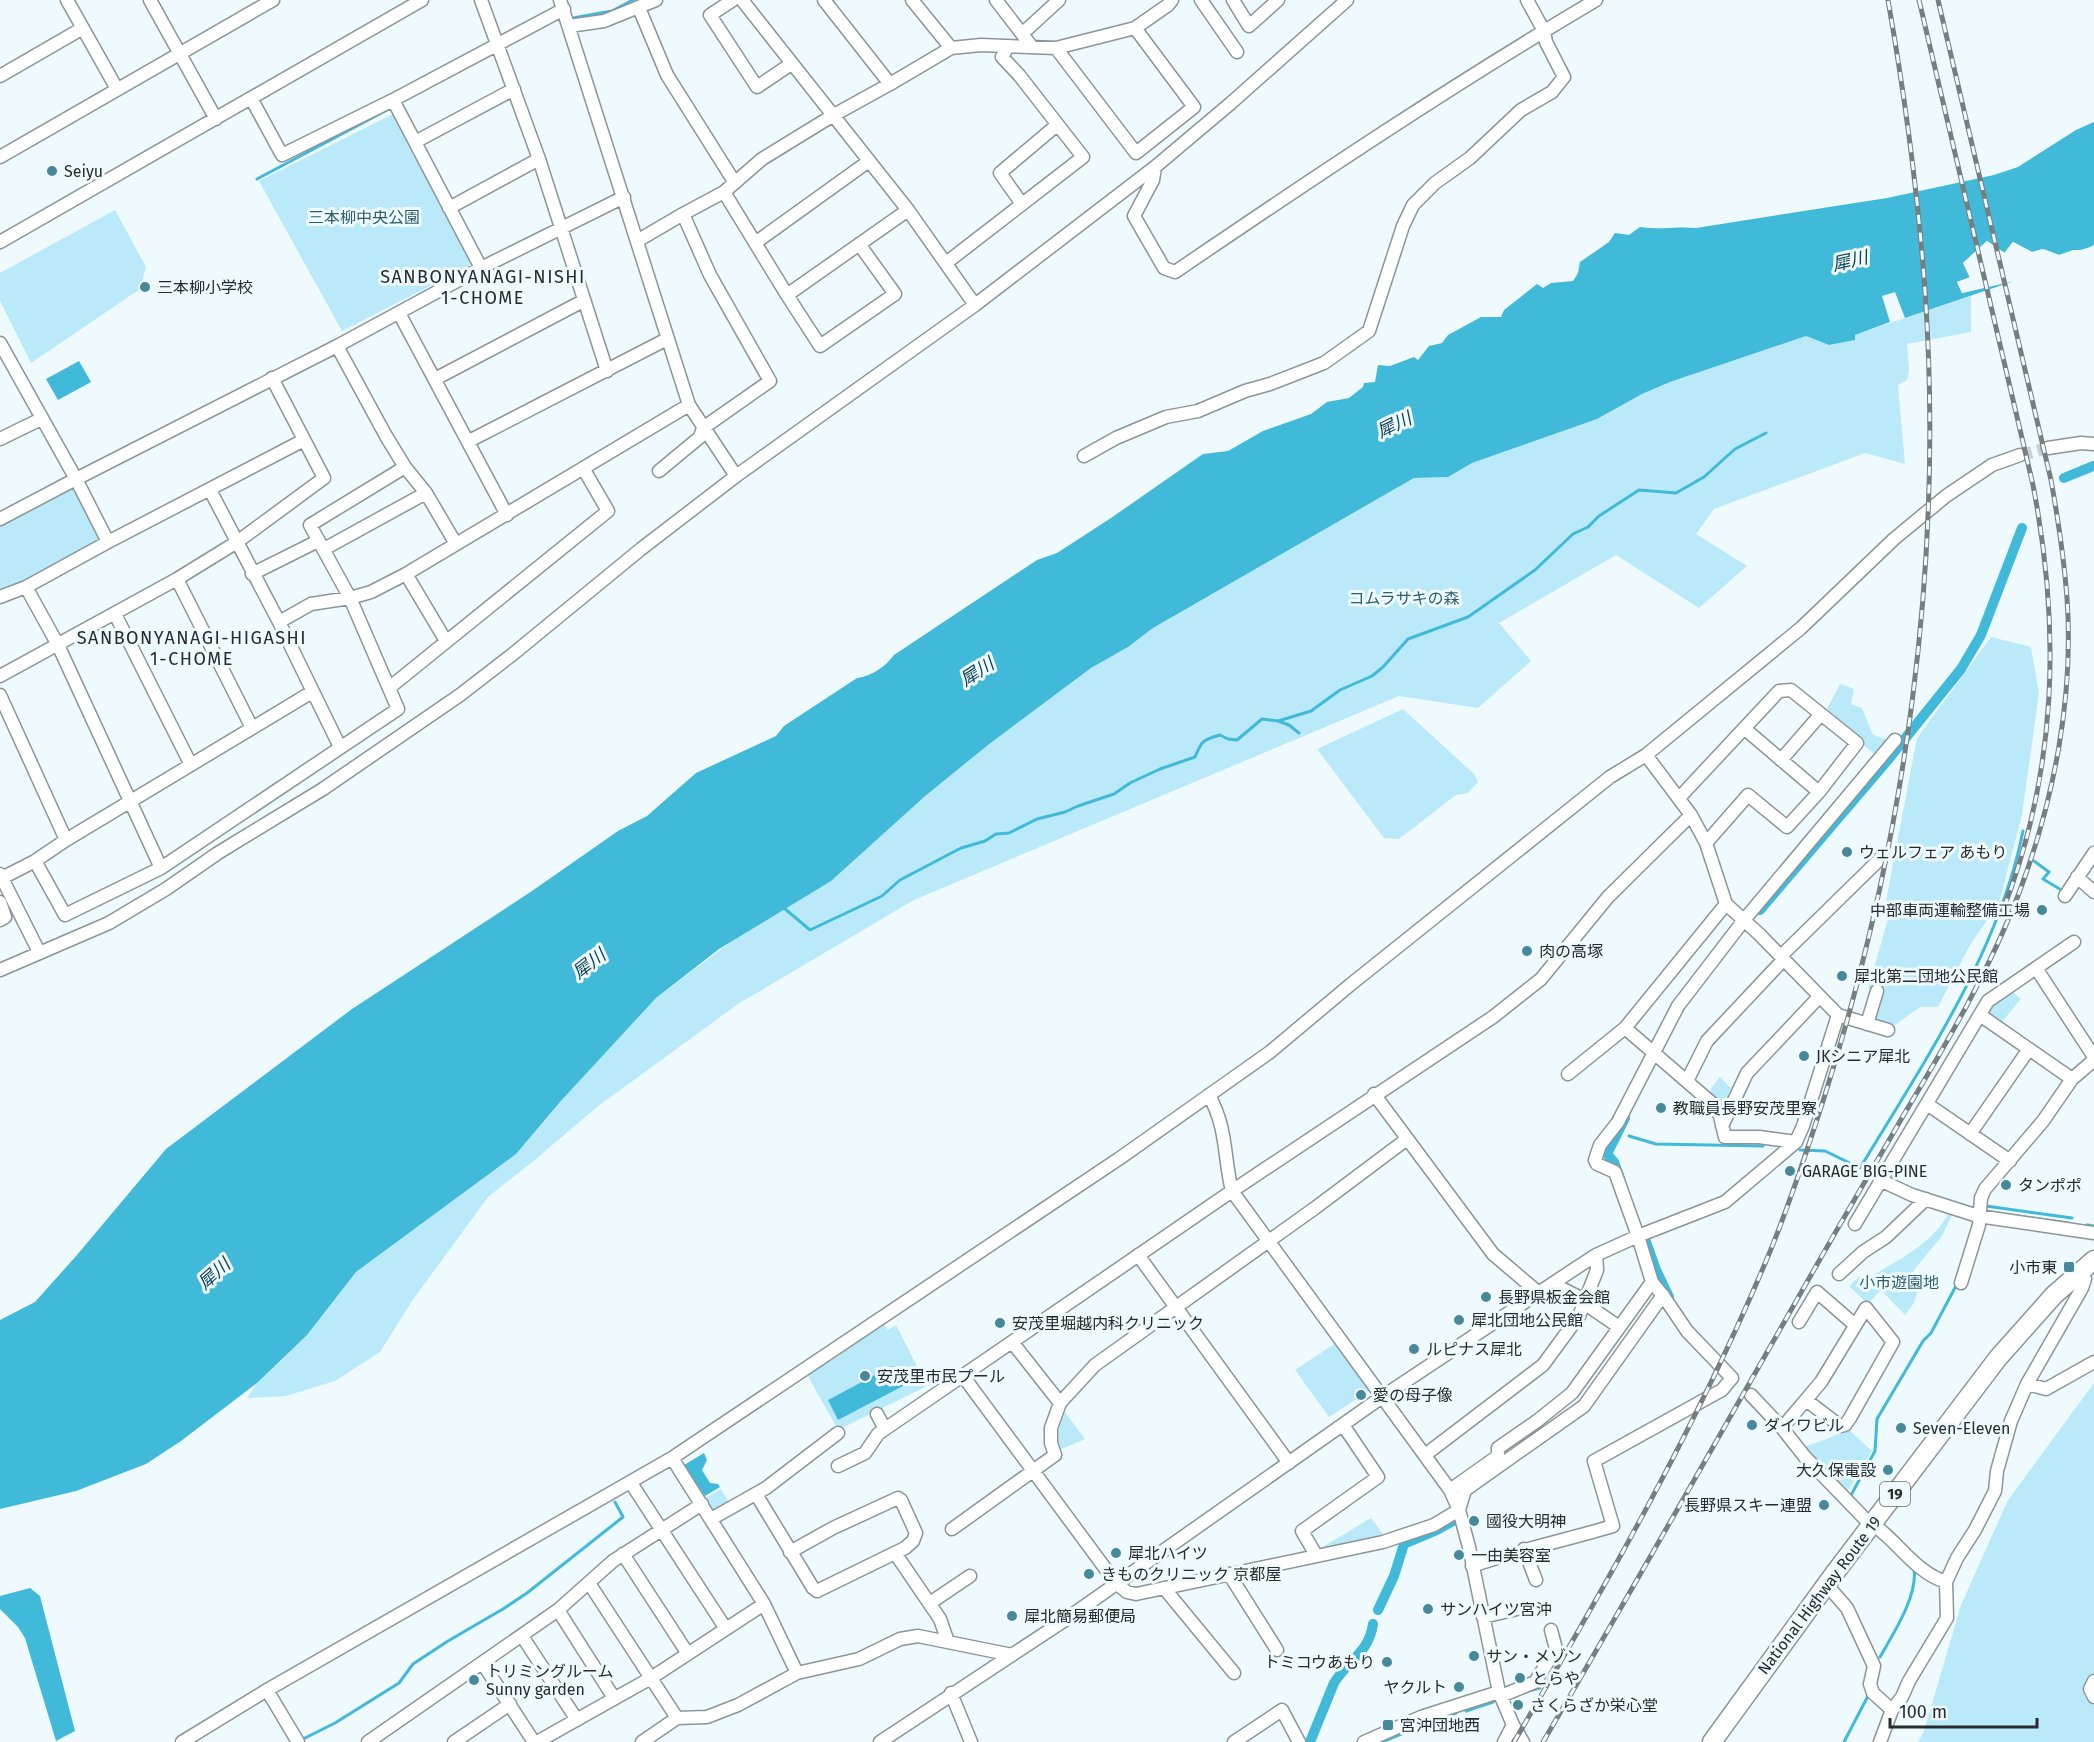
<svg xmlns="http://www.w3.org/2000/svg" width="2094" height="1742" font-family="'Fira Sans','Noto Sans JP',sans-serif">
<rect width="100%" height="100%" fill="#effafe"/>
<path fill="#baeaf9" d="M395,113L473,264L342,331L259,181Z
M115,210L146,267L140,289L31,363L0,301V273Z
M1971,296V332L1907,344L1909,370L1907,380L1898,385L1905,464L1865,453L1714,509L1696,534L1747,566L1699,608L1616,555L1499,623L1531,661L1478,708L1399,696L914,900L738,1004L597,1107L536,1159L488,1197L412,1301L380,1352L335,1381L286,1396L247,1398L257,1383L307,1335L356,1272L516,1154L560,1102L656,998L924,797L988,745L1091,668L1128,647L1153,628L1414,478L1448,477L1472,463L1597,419L1642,394L1670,382L1806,336L1829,345L1855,340L1854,335Z
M73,486L100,540L23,583L0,590V526L2,522Z
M1991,637L2031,647L2039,693L2022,815L1999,903L1970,945L1938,1007H1920L1895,1025L1875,1020L1881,992L1868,989L1888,919L1884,912L1917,738Z
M1840,684L1854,689L1851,704L1862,708L1873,735L1890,740L1876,755L1863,745L1859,736L1827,709Z
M1403,709L1474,774L1478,782L1468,793L1456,795L1399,839L1384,838L1317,749Z
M2010,990L2021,999L2000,1024L1991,1018L1987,1010Z
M1720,1077L1731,1088L1722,1108L1717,1107C1708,1091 1708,1091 1720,1077Z
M1949,1212L1953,1213L1942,1236L1913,1271L1922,1277L1914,1303L1905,1315L1881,1290L1868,1304L1849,1286L1860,1276L1865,1280C1895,1261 1933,1245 1949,1212Z
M883,1323L888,1330L896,1325L927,1386L840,1429L837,1428L809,1378L808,1372Z
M1337,1342L1372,1389L1329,1417L1295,1370Z
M2094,1383V1742H1918L1924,1731L1961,1605L2008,1500Z
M1065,1412L1085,1439L1062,1449L1058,1448L1059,1430Z
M1848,1429L1872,1451L1845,1495L1801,1448L1827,1439Z
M721,1489L730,1504L712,1512L704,1499Z
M1371,1518L1385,1537L1325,1550L1324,1546Z"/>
<path fill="#41b9d9" d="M2094,122V245C2083,251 2071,251 2059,255L2043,249L2032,252L2013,242L2005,253L1987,241L1963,263L1970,278L1957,282L1962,293L2014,281L1905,318L1895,292L1882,296L1890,322L1855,335V340L1829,345L1806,336L1670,382L1642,394L1597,419L1472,463L1448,477L1414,478L1153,628L1128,647L1091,668L988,745L924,797L831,881L719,949L656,998L560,1102L516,1154L356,1272L307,1335L257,1383L181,1441L146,1464L76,1491L0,1509V1320L35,1302L77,1255L166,1149L352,1009L532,891L618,831L647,816L696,773L776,736L784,726L857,678C872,676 885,667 894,655L1037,560L1057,553L1111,518L1203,454L1228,451L1263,431L1311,414L1327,402L1349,398L1363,387L1364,383L1375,382L1378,365L1390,366L1414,357L1418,360L1429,346L1442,343L1448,335L1481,317H1501L1504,310L1537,284L1543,288L1551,283L1573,281L1578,273L1580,262L1609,242L1615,233L1629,235L1640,227C1659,230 1677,226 1696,228L1887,198L1994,175L2018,167L2076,130Z
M79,361L91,382L58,400L46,379Z
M892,1366L903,1386L838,1420L828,1400Z
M704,1453L707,1460L702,1470L710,1483L718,1484L720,1487L705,1496L684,1465Z
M30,1588L40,1596L75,1731L56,1741L25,1638L18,1627L0,1609V1596Z"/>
<path fill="#effafe" d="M1987,241L2004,253L2013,242L2032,252L2043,249L2059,255L2073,250H2083L2059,258L2043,252L2031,255L2014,246L2004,256L1987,244L1967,263L1973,278L1961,284L1963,290L2014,278L2017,280L1962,293L1957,282L1970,277L1963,263Z"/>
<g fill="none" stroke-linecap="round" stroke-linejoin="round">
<path stroke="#41b9d9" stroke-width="3" d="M573,18L612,11L633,0
M257,179L387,110
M1278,721L1289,725L1299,733
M2034,861L2049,872L2043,879L2063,891
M784,908L810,930L882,896L900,880L961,848L985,841L996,834L1009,833L1037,819L1065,812L1078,806L1114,794L1130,783L1160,769L1195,757C1202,740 1203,740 1220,735L1228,739L1237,740L1262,719L1278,721L1311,711L1340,690L1372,676L1383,667L1408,639L1468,617L1535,570L1573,534L1588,527L1599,516L1639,490L1676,493L1704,477L1735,449L1766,433
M1629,1136L1656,1144L1763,1146
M1800,1150L1825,1151L1860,1168C1923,1064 1999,952 2023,831
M1986,1206L2072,1218
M2011,1215L2068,1223
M2087,1225L2094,1226
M1850,1497L1875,1451L1877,1419L1923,1341L1931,1333L1957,1284
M1880,1657C1893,1634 1918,1596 1914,1569
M1528,1691L1540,1688
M1466,1711L1493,1702
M1435,1721L1456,1713
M303,1739L335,1723L399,1683L413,1664L448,1641L503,1609L527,1593L623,1517L615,1502
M1382,1742L1428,1723
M1844,1742L1869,1694"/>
<path stroke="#41b9d9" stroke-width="10" d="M2064,478L2093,466
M1760,910L1887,761L1961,669L1981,635L2022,528
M1620,1179L1614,1162L1607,1154L1625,1118
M1645,1239L1656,1270L1669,1297
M1378,1610L1394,1576L1404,1544L1437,1530L1455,1520
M1310,1742L1334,1683C1348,1660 1369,1653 1373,1624"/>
<path stroke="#c7d1d4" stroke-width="12" stroke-dasharray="12 6" stroke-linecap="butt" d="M2020,455L2048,448"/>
<defs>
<path id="minor" d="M67,0L117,89
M150,0L216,119
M481,0L539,159L607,371
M560,0L689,405L736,476
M733,0L710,15L757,87L791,64
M742,0L908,210L975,305
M824,0L890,84
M912,0L951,48
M996,0L1032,47
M1201,0L1237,52
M1233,0L1249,26L1278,0
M639,8L667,75L735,183
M569,26L604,21L656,0
M1023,33L1059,0
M1056,48L1136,153L1194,107L1135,28
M0,76L83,28
M251,98L282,155L393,100L564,9
M393,100L481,268
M415,142L514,89
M0,157L273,0
M1155,167L1153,180L1134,216L1164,268L1175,272C1313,178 1452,85 1596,0
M724,192L787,295L908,210
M1022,204L1000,173L1057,125
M449,208L539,159
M683,214L724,192L762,159L832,116L890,84L951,48L981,45L1056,48L1135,28L1168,5L1172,0
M637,241L683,214L710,275L770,381L703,428L700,437L659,471
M0,242L422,0
M755,243L869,161
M946,263L1083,157L1019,75L1002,57L1007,48
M787,295L820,346L895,294L859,244
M399,313L507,515
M0,343L76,479L337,346L481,268L624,197
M337,346L386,436L405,467L426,493L456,544
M435,379L583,301
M0,439L41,419
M469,441L667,339
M2048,448L2081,443L2094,444
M1084,456L1116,438L1166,417L1198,411L1245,391L1270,384L1324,363L1369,331L1403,226L1413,205L1435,183L1470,158L1521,110L1552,92L1564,77L1546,42L1544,31L1527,0
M210,490L279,622L340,747
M0,519L76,479L108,542
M324,549L426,493
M252,574L318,541
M406,574L446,641
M177,579L252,728
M26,587L58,645L161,868
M0,597L26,587L108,542L304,440
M115,614L191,765
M279,622L311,604L350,598L371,592L406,574L689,405
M0,676L177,579L237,542L324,478L272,378
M389,688L608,511L583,468
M0,695L66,840
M1745,729L1819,792
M1781,760L1821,714
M1679,798L1779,691L1791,690L1857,743L1819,792L1787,827L1748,795L1706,843
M35,861L65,915L161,868L398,709L350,598L310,525L405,467
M0,874L39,952
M2077,877L2094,892
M2,878L35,861L66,840L312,692
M2065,896L2094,853
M0,902L5,917L0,920
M1726,904L1625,1028L1713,1104L1720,1116L1725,1137H1759L1796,1142
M1781,956L1882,857
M2036,968L2094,1057
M0,970L109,923L166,889L218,853L323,789L460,695L513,654L641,549L736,476L975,305L1155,167L1231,103L1347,0
M1838,1015L1888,1030
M1980,1015L2072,1079
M1867,1024L1877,991
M1568,1074L1625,1028
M1687,1081L1707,1041L1784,959
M1374,1094L1493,1254L1540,1294
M1209,1095C1228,1131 1223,1154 1232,1191L1450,1490L1459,1510L1469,1547L1499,1692L1513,1725L1523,1742
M1927,1104L2010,1161
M1722,1126L1747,1073L1819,997
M1970,1134L2029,1049
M1882,1181L1912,1195L1978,1216L2094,1233
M1855,1224L1988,1001L2074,942
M1138,1255L1289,1463
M1839,1274L1863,1252L1886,1237L1926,1199
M1961,1283L1979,1225L1981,1198L1985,1189L2043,1121L2072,1079L2094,1060
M1553,1284L1585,1300
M1584,1303L1619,1327
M1799,1322L1817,1292L1855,1325
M1012,1342L1060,1403
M963,1376L1116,1583L1127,1592L1136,1594L1383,1542L1434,1525L1459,1510L1465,1490L1584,1406L1663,1295
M2027,1384L2046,1389L2094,1362
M1751,1395L1782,1428L1805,1457L1866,1520C1896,1537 1912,1571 1946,1582
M877,1414L885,1429
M1782,1428L1821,1382L1866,1308L1893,1342L1850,1418L1845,1425L1840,1426L1806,1400
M1425,1455L1543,1365L1579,1316L1597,1270L1596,1255
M672,1458L764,1604L797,1673
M838,1466L865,1453L878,1434L885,1429L1232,1191L1493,1017L1541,979L1608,897L1691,815
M631,1483L726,1629
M1450,1490L1498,1456V1448L1537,1421L1572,1393L1652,1282
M755,1494L759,1499L813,1588L817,1591L905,1548L913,1541L916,1533L901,1500L898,1498L833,1528L790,1552
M711,1519L766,1488L838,1433
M952,1529L1055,1455L1051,1443V1428L1060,1403L1095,1365L1315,1208L1407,1139
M1524,1549L1536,1580
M895,1553L940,1619L948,1642
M623,1554L688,1654
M1316,1555L1302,1531L1378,1477L1343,1425
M1472,1566C1519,1550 1566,1540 1613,1526L1594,1461L1722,1390L1732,1378L1687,1331L1664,1297L1652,1282L1638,1236L1615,1172L1597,1164L1595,1160L1600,1145L1618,1122L1678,1006L1744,920L1895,740
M1229,1574L1277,1650
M589,1583L677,1718
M1825,1586L1833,1592L1847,1608L1874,1666L1870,1684L1873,1693L1892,1710
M1164,1588L1234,1673
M930,1603L970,1576
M558,1610L614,1698
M1483,1617L1517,1609
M522,1636L577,1720
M483,1664L534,1742
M2094,1681L2090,1689L2094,1697
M267,1690L298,1742
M951,1693L971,1742
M1501,1696L1535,1682L1556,1649L1551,1630
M182,1742L267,1690L672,1458L1120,1158L1270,1052L1350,985L1610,777L1646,755L1801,628L1894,539L1946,496L1992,465L2020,455
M368,1742L558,1610L613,1561L702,1504
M454,1742L510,1704
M537,1742L651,1678L764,1604
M642,1742L677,1718L707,1717L738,1705L797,1673L859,1659L900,1639L918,1636L1012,1655
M880,1742L1062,1622L1382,1397L1570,1272L1596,1255L1638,1236L1725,1202L1796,1142L1803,1126L1838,1015L1759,934L1726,904L1706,843L1691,815L1646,755
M1234,1742L1282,1710L1299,1742
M1364,1742L1421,1717L1499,1692
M1504,1742L1513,1725
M1880,1742L1892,1710L1902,1697L1909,1681L1947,1618L1946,1582L1957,1558L1975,1530L1995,1491L1997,1471L2011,1421L2027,1384L2082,1288L2085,1279L2079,1272"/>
<path id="highway" d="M1712,1742L1834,1574L1998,1358L2054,1295L2094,1260"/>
</defs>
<use href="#minor" stroke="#8b9598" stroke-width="15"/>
<use href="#highway" stroke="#8b9598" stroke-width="21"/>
<use href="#minor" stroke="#fff" stroke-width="12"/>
<use href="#highway" stroke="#fff" stroke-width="18"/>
<defs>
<path id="rail" d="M1919,0L2033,485C2061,630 2057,771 2003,910
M1514,1742C1607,1583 1698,1424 1769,1254C1790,1203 1807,1151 1824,1098C1906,839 1944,563 1925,291C1918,193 1905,97 1888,0
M1543,1742C1635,1585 1725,1426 1815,1268C1845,1215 1876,1163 1906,1111C1948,1041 1990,969 2019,893C2054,800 2074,697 2067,598C2064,558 2058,519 2051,480L1938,0"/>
</defs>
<use href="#rail" stroke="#777e80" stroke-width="5"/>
<use href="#rail" stroke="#effafe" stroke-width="3" stroke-dasharray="9" stroke-linecap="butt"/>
</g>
<g fill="#47889b" stroke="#effafe" stroke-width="2">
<circle cx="52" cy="171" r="6"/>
<circle cx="145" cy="287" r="6"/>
<circle cx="1847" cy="852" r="6"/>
<circle cx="2042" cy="910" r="6"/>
<circle cx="1527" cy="951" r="6"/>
<circle cx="1842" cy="976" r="6"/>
<circle cx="1804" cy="1056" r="6"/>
<circle cx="1661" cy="1108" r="6"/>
<circle cx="1790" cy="1171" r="6"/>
<circle cx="2006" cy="1185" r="6"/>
<rect x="2063" y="1261" width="12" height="12" rx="3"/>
<circle cx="1486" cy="1297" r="6"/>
<circle cx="1459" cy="1320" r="6"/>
<circle cx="1000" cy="1323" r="6"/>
<circle cx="1414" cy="1349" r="6"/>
<circle cx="865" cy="1376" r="6"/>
<circle cx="1361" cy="1395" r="6"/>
<circle cx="1752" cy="1425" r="6"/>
<circle cx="1901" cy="1428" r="6"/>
<circle cx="1888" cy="1470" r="6"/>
<circle cx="1824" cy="1505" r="6"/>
<circle cx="1474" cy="1521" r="6"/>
<circle cx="1116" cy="1553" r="6"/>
<circle cx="1459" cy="1555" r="6"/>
<circle cx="1089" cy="1574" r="6"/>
<circle cx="1428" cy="1609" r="6"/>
<circle cx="1012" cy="1616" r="6"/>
<circle cx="1474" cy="1656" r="6"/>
<circle cx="1387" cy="1662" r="6"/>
<circle cx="1520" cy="1678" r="6"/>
<circle cx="474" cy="1680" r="6"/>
<circle cx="1459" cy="1687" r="6"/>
<circle cx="1518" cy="1705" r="6"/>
<rect x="1382" y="1719" width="12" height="12" rx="3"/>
</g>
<g text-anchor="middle" stroke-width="6" stroke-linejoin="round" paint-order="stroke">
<rect fill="#effafe" stroke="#63696b" stroke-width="1.5" x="1880" y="1482" width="30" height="24" rx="4.5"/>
<g font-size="15" font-weight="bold" fill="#272b2c">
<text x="1895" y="1499">19</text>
</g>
<g font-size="16" fill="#272b2c" stroke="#effafe" text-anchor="start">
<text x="64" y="177">Seiyu</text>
<text x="157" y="293">三本柳小学校</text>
<text x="1859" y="858">ウェルフェア あもり</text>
<text x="2030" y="916" text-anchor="end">中部車両運輸整備工場</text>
<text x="1539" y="957">肉の高塚</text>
<text x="1854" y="982">犀北第二団地公民館</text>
<text x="1816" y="1062">JKシニア犀北</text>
<text x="1673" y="1114">教職員長野安茂里寮</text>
<text x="1802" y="1177">GARAGE BIG-PINE</text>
<text x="2018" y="1191">タンポポ</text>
<text x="2057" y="1273" text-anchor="end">小市東</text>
<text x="1498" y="1303">長野県板金会館</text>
<text x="1471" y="1326">犀北団地公民館</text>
<text x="1012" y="1329">安茂里堀越内科クリニック</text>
<text x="1426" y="1355">ルピナス犀北</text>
<text x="877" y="1382">安茂里市民プール</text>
<text x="1373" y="1401">愛の母子像</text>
<text x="1764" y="1431">ダイワビル</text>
<text x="1913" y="1434">Seven-Eleven</text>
<text x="1876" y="1476" text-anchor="end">大久保電設</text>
<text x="1812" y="1511" text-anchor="end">長野県スキー連盟</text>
<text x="1486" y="1527">國役大明神</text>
<text x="1128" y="1559">犀北ハイツ</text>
<text x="1471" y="1561">一由美容室</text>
<text x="1101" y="1580">きものクリニック 京都屋</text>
<text x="1440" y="1615">サンハイツ宮沖</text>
<text x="1024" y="1622">犀北簡易郵便局</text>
<text x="1486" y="1662">サン・メゾン</text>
<text x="1375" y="1668" text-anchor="end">トミコウあもり</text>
<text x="486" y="1677">トリミングルーム<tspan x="486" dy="18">Sunny garden</tspan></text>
<text x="1532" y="1684">とらや</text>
<text x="1447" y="1693" text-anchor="end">ヤクルト</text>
<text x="1530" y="1711">さくらざか栄心堂</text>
<text x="1400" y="1731">宮沖団地西</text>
</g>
<g font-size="16" fill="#2e5f6d" stroke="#effafe">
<text x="364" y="223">三本柳中央公園</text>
<text x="1404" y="604">コムラサキの森</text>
<text x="1899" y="1288">小市遊園地</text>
</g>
<g font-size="16" fill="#272b2c" stroke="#effafe">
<text transform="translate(1819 1595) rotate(-53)" y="6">National Highway Route 19</text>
</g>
<g font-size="18" font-style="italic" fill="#093f4c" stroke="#effafe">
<text transform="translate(1850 261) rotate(-13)" y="6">犀川</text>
<text transform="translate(1394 425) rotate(-26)" y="6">犀川</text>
<text transform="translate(977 672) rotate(-33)" y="6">犀川</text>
<text transform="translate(589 964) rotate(-38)" y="6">犀川</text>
<text transform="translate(214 1274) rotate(-42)" y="6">犀川</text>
</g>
<g font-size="18" letter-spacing="1.5" fill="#272b2c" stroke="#effafe">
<text x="483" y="283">SANBONYANAGI-NISHI<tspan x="483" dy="21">1-CHOME</tspan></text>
<text x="192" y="644">SANBONYANAGI-HIGASHI<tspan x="192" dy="21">1-CHOME</tspan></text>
</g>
</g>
<path d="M1890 1718v9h147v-9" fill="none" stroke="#272b2c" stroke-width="3"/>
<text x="1899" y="1718" font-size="18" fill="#272b2c" stroke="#effafe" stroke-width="4.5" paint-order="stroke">100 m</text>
</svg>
